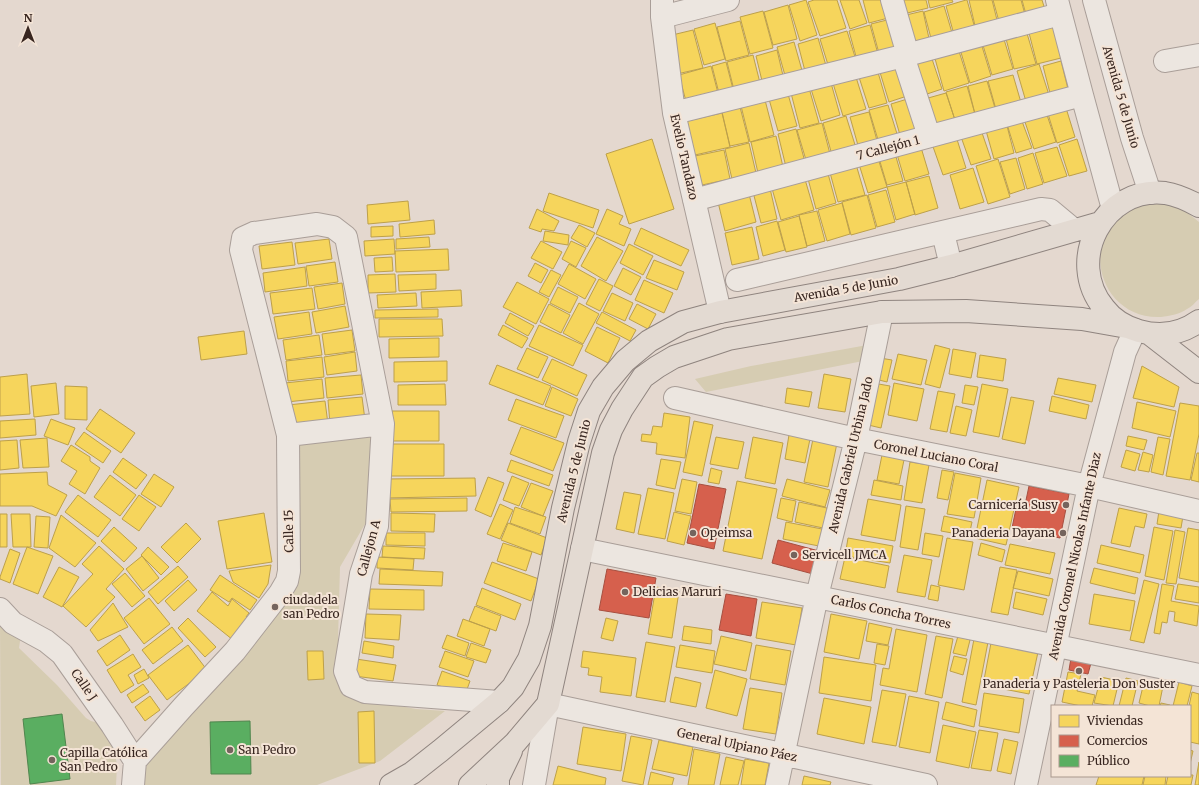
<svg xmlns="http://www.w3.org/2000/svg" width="1199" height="785" font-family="Merriweather,serif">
<rect width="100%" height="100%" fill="#e4d8cf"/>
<path fill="#d6ccb2" d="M1150,203C1173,204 1181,206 1199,222V299C1195,302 1192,307 1187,309C1180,314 1170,316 1161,317C1099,320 1076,237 1132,209C1137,206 1144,205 1150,203Z
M873,344L863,361L706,392L695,379L751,366Z
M373,434L368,519L340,567L337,677L347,696L416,709L445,711L380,761L317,785H143L147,763L243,657L300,568L296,439Z
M0,621L21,634L19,648L57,685L86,718L91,721L98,723L113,743L117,765L116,785H1Z"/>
<path fill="#f6d55c" stroke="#bda04a" d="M806,0L817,35L800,41L789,5Z
M814,0H837L846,28L820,36L808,2Z
M840,0H859L867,23L850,29Z
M863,0H887L892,17L869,23Z
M895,0H926L928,8L899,15Z
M928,0H952L953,2L930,8Z
M966,0H967L976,32L955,38L946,6Z
M969,0H992L998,24L976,30Z
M993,0H1021L1026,18L1000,25Z
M1022,0H1042L1046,13L1027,18Z
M788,5L797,39L773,45L764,12Z
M944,6L953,36L932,42L924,12Z
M763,11L773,48L750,54L740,17Z
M923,11L930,43L909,48L902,16Z
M895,18L904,51L880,57L871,24Z
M740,21L749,55L726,61L717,27Z
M715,23L725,59L704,65L694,29Z
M1052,23L1061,58L1037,64L1028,29Z
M870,25L878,54L857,60L849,31Z
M693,30L703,68L677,74L668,36Z
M1026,30L1036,64L1014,69L1005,35Z
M847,31L856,60L829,68L820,39Z
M1003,36L1013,69L992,75L982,42Z
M818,38L827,69L806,75L798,44Z
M794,42L803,74L786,79L777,47Z
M981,43L991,76L970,83L960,49Z
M958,48L969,83L944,91L934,55Z
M777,50L784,80L763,85L756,56Z
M753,55L761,87L735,94L727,62Z
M931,56L942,89L918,97L907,63Z
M1061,61L1068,89L1050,93L1043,66Z
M726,62L734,93L720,97L712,66Z
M899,63L910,95L889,102L879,69Z
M1039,64L1050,98L1027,105L1017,71Z
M711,66L719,97L687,105L679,75Z
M877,69L887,103L869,108L858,74Z
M855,74L866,109L843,116L832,80Z
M1013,75L1022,106L997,113L988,81Z
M987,81L995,108L975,114L968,86Z
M831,83L840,115L821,121L811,89Z
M967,86L975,114L955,120L946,92Z
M809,88L819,123L800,128L791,93Z
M946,93L955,120L930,128L921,100Z
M788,94L797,126L778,131L769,99Z
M914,97L923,128L900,135L891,104Z
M765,100L774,135L750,142L741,106Z
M888,105L898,137L879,143L869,110Z
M740,107L749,142L730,146L722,112Z
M1066,108L1075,137L1057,143L1048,114Z
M869,112L878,144L859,149L850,117Z
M1046,112L1056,142L1034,149L1024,119Z
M722,113L730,147L695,155L687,121Z
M846,116L856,148L832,155L823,123Z
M1020,116L1032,148L1016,153L1006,121Z
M1006,122L1014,153L994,159L985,127Z
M822,123L830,154L806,160L797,130Z
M980,127L991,159L971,165L960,134Z
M796,129L805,162L786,167L778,134Z
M955,133L966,168L943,175L931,141Z
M776,136L783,167L758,173L751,142Z
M652,139L674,209L629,224L606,154Z
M1077,139L1087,171L1069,176L1059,145Z
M749,143L756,173L732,179L725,149Z
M920,144L929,174L905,181L896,151Z
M1057,147L1067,176L1044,183L1035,153Z
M724,150L730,179L702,185L695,156Z
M894,150L903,181L887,185L878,155Z
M1033,153L1043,184L1027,189L1018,158Z
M877,155L887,187L868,193L858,161Z
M1016,158L1025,189L1010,194L1000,162Z
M998,159L1010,197L988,204L976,166Z
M855,161L865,195L838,202L829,169Z
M973,168L984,202L960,209L950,175Z
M827,170L836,203L816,209L807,175Z
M804,176L814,210L781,220L771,185Z
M929,176L938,208L915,215L906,182Z
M906,182L915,214L896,220L887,187Z
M769,184L777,219L761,223L752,188Z
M748,190L756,222L725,231L717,198Z
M886,190L895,222L877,227L868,195Z
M549,193L599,210L593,228L543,211Z
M867,195L876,228L851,235L842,202Z
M408,201L410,220L368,224L367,205Z
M842,203L850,234L827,241L818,210Z
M537,209L559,221L554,231L542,229L541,232L529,228Z
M607,209L623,216L619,224L631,229L624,246L596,234Z
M817,211L825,241L807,246L799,215Z
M799,216L807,247L786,252L778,222Z
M434,220L435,234L400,237L399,224Z
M777,221L785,250L763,256L756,227Z
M579,225L595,233L587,247L571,238Z
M393,226V236L371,237V227Z
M752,227L759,259L732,265L725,233Z
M641,228L689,250L681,266L634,244Z
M545,231L569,235L568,245L543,241Z
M429,237L430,247L396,249V239Z
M597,237L623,251L606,281L581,266Z
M329,239L332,259L298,264L295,243Z
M394,239L395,254L365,256L364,241Z
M541,241L562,252L553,269L531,258Z
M571,241L586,248L576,267L562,259Z
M292,242L295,265L262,269L259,246Z
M629,244L653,256L643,275L620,263Z
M448,249L449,270L396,272L395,251Z
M392,257L393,271L375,272L374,258Z
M654,260L684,272L677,290L646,278Z
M335,262L338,282L309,286L306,266Z
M535,263L548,270L541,283L528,276Z
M569,264L596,279L585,299L558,284Z
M305,267L307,286L265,292L263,273Z
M623,268L641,277L631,295L614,286Z
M551,270L561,275L549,297L539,292Z
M395,274L396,292L368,293V275Z
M436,274V289L399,291L398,275Z
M599,279L613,286L600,311L586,304Z
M644,280L673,293L664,313L635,300Z
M517,282L549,299L536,324L503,307Z
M342,283L345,304L318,309L314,287Z
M558,287L578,297L570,313L550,303Z
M312,288L315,309L273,314L270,293Z
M461,290L462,306L422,308L421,292Z
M416,293L417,306L378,308L377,295Z
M612,293L633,303L625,321L603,311Z
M579,303L599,314L583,344L563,333Z
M549,304L570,315L561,333L540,322Z
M637,304L656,314L648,329L629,319Z
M345,306L349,327L316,333L312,312Z
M438,309V317L375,318V310Z
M309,312L312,334L278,339L274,317Z
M602,312L636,330L630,341L596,323Z
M510,313L534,326L528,336L505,323Z
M379,319H442L443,336L379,337Z
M503,325L528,338L522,348L498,335Z
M539,325L583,345L573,366L529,346Z
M597,327L620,338L608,363L585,351Z
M352,330L355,351L325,355L322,334Z
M244,331L247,354L201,360L198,337Z
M319,335L322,355L286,360L283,340Z
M439,338V357L389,358V339Z
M935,345L950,349L940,388L925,384Z
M527,348L548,357L538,378L517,369Z
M953,349L976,353L971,378L949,374Z
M355,352L357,371L327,375L324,357Z
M898,354L927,360L921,385L892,379Z
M980,355L1006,359L1003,381L977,377Z
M322,357L324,377L288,381L286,361Z
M880,358L892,360L887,382L875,379Z
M552,359L587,375L577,396L542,380Z
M447,361V381L394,382V362Z
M497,365L551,386L543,405L489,384Z
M1142,366L1179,387L1174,407L1133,398Z
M27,374L30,414L0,416V377Z
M824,374L851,379L845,412L818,408Z
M361,375L363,394L327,398L325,378Z
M1058,378L1096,385L1092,402L1054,394Z
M322,379L324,398L287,402L285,383Z
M56,383L59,414L34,417L31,386Z
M873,383L890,386L881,428L864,424Z
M894,383L924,389L917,421L888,415Z
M445,384L446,405H398V385Z
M982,384L1008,389L999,437L973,432Z
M965,385L978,387L974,405L962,403Z
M65,386L87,387V420L65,419Z
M552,387L578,399L571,416L545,406Z
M787,388L812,392L809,407L785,403Z
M938,391L955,394L947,432L930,429Z
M1052,396L1089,405L1086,419L1049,411Z
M362,397L365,420L330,424L328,400Z
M1011,397L1034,401L1025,444L1002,439Z
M516,399L564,416L556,438L508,420Z
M325,401L328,424L290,427L288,405Z
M1137,402L1176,411L1170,437L1132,428Z
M1180,403L1199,406V434L1190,480L1166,476Z
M956,406L972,410L966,436L950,433Z
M100,409L135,433L121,453L86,429Z
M392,411H439V441H393Z
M664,413L690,417L685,458L656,454L657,443L641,441L642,434L651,435L653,426L662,427Z
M35,419L36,435L0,438V421Z
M51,419L75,428L68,445L44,436Z
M694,421L713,425L702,476L683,472Z
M521,427L564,443L553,471L510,454Z
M84,432L111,451L103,463L75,444Z
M789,435L810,439L805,463L785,459Z
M1128,436L1147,440L1144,450L1126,446Z
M716,437L744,442L738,469L710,464Z
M753,437L783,443L775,484L745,478Z
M1158,437L1170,439L1163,475L1151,472Z
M47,438L49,467L23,468L20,440Z
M813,439L837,443L828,487L804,482Z
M17,440L19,468L0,470V441Z
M386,444H444V476H386Z
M71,445L90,457V461L100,468L85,494L69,484L77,471L61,461Z
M1126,450L1140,454L1135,471L1121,467Z
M1143,452L1153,455L1149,472L1138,470Z
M1197,453H1199V482L1191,480Z
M882,455L904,460L899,484L877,480Z
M123,458L147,475L136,489L113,472Z
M661,459L681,462L675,489L656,485Z
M511,460L553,475L549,486L507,471Z
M910,462L929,465L922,503L904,500Z
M711,468L722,471L719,484L708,482Z
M942,470L954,472L948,500L937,498Z
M47,472L48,485L67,495L56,516L32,506H0V474Z
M955,473L981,478L974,518L947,514Z
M154,474L174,487L161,507L141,494Z
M110,475L136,495L120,516L94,497Z
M512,476L529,483L519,506L503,500Z
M488,477L504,483L491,517L475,510Z
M475,478L476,496L386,498V479Z
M682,479L697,482L691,514L675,511Z
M787,479L830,490L825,507L782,496Z
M874,480L903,486L901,500L871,495Z
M987,480L1019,487L1006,545L975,538Z
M737,481L777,489L762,559L723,551Z
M531,483L553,491L543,516L521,507Z
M648,488L674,493L665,539L638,534Z
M624,492L641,495L634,533L616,529Z
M78,495L111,520L98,537L65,512Z
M139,495L156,507L139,531L122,519Z
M467,498V511L391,512L390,499Z
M781,498L796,501L792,522L777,518Z
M868,499L901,505L895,541L861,535Z
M799,502L827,508L823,528L795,522Z
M500,504L513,510L500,539L487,534Z
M906,506L925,509L918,550L900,547Z
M515,507L546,517L540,534L510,523Z
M1119,508L1147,514L1144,528L1135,526L1130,547L1111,543Z
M1159,511L1183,516L1181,528L1157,524Z
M674,512L691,516L684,545L667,541Z
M264,513L272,562L227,569L218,521Z
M391,513L435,514L434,532L391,531Z
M0,514H7V547H0Z
M11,514H30L31,547H13Z
M61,515L96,543L75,567L49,548Z
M36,516L50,517L48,548L34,547Z
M944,516L972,522L969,536L941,531Z
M786,522L822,529L819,546L783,539Z
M186,523L201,539L177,563L161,547Z
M508,523L547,538L541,555L501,540Z
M114,527L137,548L124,562L101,541Z
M1154,527L1173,531L1164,580L1145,576Z
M1188,528L1199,530V582L1179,578Z
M1175,530L1185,532L1176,584L1166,583Z
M386,533H425V546L386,545Z
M925,533L943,536L939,557L922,554Z
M848,538L893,546L890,563L845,556Z
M947,538L973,542L964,590L938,585Z
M503,543L532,552L526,571L497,561Z
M981,543L1005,550L1002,562L978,555Z
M1010,544L1055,553L1050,574L1005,565Z
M1101,545L1144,555L1140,573L1097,563Z
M99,546L124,569L106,589L115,597L86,627L63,606L93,574L82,564Z
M383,546L425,548L424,559L382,557Z
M27,547L53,556L38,594L13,584Z
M148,547L169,567L161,575L141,555Z
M10,549L20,553L10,583L0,579V577Z
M904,555L932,560L925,597L897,592Z
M142,556L159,578L143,591L126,569Z
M377,557L414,559L413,570L377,568Z
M845,557L889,566L885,588L840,579Z
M492,562L539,579L531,601L484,583Z
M271,565L268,584L259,598L233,582L229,571Z
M178,566L188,577L158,604L148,592Z
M59,567L79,577L62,607L43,597Z
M1000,567L1017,570L1008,615L991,612Z
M1094,568L1138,578L1135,594L1090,583Z
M380,569L443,572L442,586L379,584Z
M1018,571L1053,579L1049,596L1013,588Z
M125,573L145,596L132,607L112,584Z
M220,575L257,600L250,610L232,598L229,602L210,590Z
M188,580L197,590L174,611L165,601Z
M1144,580L1159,584L1144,643L1130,640Z
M1162,584L1174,586L1171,601L1199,606L1197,626L1174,621L1175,612L1169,611L1167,623L1162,622L1160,634L1154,633Z
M1178,584L1199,587V603L1175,599Z
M931,585L940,587L938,601L928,599Z
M656,587L679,591L672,638L648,634Z
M482,588L521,604L515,620L476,605Z
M370,589L424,590V610L369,609Z
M212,592L228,606L232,599L249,613L246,617L250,620L233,640L197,611Z
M1016,592L1047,599L1043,615L1013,608Z
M1094,594L1135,601L1130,631L1089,624Z
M149,598L170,624L144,644L124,618Z
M762,602L802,608L796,645L756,638Z
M113,603L128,627L98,641L90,630Z
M475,606L501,616L496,631L469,621Z
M366,614L401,615L399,640L365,638Z
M831,614L867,621L859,659L824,652Z
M188,618L216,647L205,657L178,628Z
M606,618L618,621L613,641L601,638Z
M463,619L490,629L484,646L457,636Z
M869,623L892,628L888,645L866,641Z
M684,626L712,630L711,644L682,640Z
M172,627L183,641L153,664L142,650Z
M896,629L927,635L917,692L880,685L883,668L889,669Z
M120,635L130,650L107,666L97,651Z
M447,635L469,643L465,656L442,648Z
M721,636L752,643L746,671L714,664Z
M936,636L953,639L942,698L925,694Z
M958,636L970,640L966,656L953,653Z
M974,639L988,642L976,705L962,702Z
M364,641L394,646L393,658L362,653Z
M646,642L675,647L665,702L636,697Z
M471,643L491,650L486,663L466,657Z
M991,643L1038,652L1029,694L983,685Z
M877,644L889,646L885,665L874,663Z
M188,645L207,670L167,700L148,675Z
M680,645L715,651L712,673L676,667Z
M756,645L791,651L785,685L750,679Z
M307,651H323L324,679L308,680Z
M445,651L474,661L468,677L439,667Z
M583,651L636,658L631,696L600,692L602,677L588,675L589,668L581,667Z
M133,654L141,667L128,675L134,685L121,693L107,670Z
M954,656L967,659L963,675L950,671Z
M824,657L876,665L871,701L819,693Z
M356,659L396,665L393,681L354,676Z
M144,669L149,678L138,684L134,675Z
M715,670L747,679L737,716L706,708Z
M442,671L470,681L465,695L437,685Z
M1068,672L1081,674L1077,691L1095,695L1092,706H1081L1062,702Z
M675,677L701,683L696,707L670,702Z
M1101,677L1119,681L1113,706L1094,703Z
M1126,678L1138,681L1132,706H1119Z
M1144,682L1163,686L1159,706H1150L1139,703Z
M1179,682L1192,686L1187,706H1173Z
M143,684L149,692L132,703L127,695Z
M750,688L782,693L776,734L743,729Z
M882,690L906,694L896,746L872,742Z
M1192,692L1199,694V744L1190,742L1189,706Z
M984,693L1024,699L1019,733L979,726Z
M150,696L160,710L145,721L135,707Z
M909,696L939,702L930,753L899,747Z
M824,698L871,707L864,744L817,734Z
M946,702L977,710L974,727L942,719Z
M1161,703L1170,705V706H1160Z
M374,711L375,763H359L358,712Z
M943,725L976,732L969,768L936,761Z
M583,727L626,734L621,771L577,764Z
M979,730L998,733L991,771L971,768Z
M631,736L652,740L643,785L622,781Z
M1004,739L1018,742L1011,774L997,771Z
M659,740L693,747L687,776L652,769Z
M694,749L720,754L714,785H688Z
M1190,750L1193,751L1190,764Z
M726,757L744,761L738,785H720Z
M745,759L769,763L765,785H741Z
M1199,762V785H1195Z
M558,766L606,778L605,785H553Z
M651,772L674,778L672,785H648Z
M1190,775H1193L1191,785H1166L1168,776H1190Z
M804,776L831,782L830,785H802Z
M1099,776H1144L1142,785H1096Z
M1145,776H1166L1165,785H1143Z"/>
<path fill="#d6604d" stroke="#a74f40" d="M699,484L726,489L714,549L687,543Z
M1029,486L1069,494L1060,538L1012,528L1017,504L1025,505Z
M778,540L819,551L813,574L772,563Z
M607,569L656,578L649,618L599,610Z
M726,594L757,599L751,636L719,630Z
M1071,658L1091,663L1088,674L1069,670Z"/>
<path fill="#5aae61" stroke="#50854e" d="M62,714L70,779L30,784L23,719Z
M250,721L251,774H211L210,722Z"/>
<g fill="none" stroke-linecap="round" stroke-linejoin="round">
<defs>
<path id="minor" d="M662,0V17L674,113L720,312
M892,0L908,55
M1057,0L1082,95L1113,209
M1094,0L1132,138L1150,193
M662,17L728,0
M903,56L929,136
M1165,61L1199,55
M674,113L903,56L1060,14
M694,200L1082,95
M943,233L951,266
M737,280L1041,209L1050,210L1074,230
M675,398L856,439L1089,486L1199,511
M288,435L383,424
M582,549L1199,675
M0,609L13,623L46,641L62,654L112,725L135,761L133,785
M135,761L183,707L235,651L280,593L287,581L289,571L288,435L241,250L243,238L254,233L317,224L333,227L346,237L383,424L377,526L361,574L345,671L351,686L365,692L499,702
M534,785L548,704L926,785
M777,785L817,596L856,439L882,312
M1026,785L1089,486L1125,352L1135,330"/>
<path id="major" d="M1199,206C1188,200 1178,195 1165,193C1103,186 1065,261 1104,308C1113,320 1125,327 1139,331C1160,337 1181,334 1199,321
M1150,334L1199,372
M391,785L412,773L440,751L499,702L513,687L529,659L540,626L563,508L579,442L589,411L603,387L625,361L649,341L683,322L720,312L899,279L951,266L1100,223
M470,785L515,743L548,704L603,453L611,430L622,409L643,377L657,367L674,357L728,339L882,312L966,311L1082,319L1127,327
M498,785V778L511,751"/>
</defs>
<use href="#minor" stroke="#a99e98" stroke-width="24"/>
<use href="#major" stroke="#8f847f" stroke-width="24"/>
<use href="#minor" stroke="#ece6e0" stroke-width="22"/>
<use href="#major" stroke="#e3dad2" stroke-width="22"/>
</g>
<g fill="#74645d" stroke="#f4e4d6" stroke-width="1.5">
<circle cx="1066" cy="505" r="4"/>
<circle cx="693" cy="533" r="4"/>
<circle cx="1063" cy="533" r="4"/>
<circle cx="794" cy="555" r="4"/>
<circle cx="625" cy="592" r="4"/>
<circle cx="275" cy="607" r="4"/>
<circle cx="1079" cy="671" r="4"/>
<circle cx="230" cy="750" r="4"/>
<circle cx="52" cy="760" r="4"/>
</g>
<g text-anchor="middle" stroke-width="4" stroke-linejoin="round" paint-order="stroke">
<g font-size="12" fill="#382620" stroke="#f4e4d6">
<text transform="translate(1121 97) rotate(74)" y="4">Avenida 5 de Junio</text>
<text transform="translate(888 148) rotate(-15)" y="4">7 Callejón 1</text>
<text transform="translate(684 157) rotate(77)" y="4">Evelio Tandazo</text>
<text transform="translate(846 289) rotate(-10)" y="4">Avenida 5 de Junio</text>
<text transform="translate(851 455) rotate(-77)" y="4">Avenida Gabriel Urbina Jado</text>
<text transform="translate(936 456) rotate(11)" y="4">Coronel Luciano Coral</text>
<text transform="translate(574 471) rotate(-76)" y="4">Avenida 5 de Junio</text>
<text transform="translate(289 531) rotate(-91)" y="4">Calle 15</text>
<text transform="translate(369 548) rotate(-75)" y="4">Callejon A</text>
<text transform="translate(1075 556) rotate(-78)" y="4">Avenida Coronel Nicolas Infante Diaz</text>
<text transform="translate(891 612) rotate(12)" y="4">Carlos Concha Torres</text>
<text transform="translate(84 685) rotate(55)" y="4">Calle J</text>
<text transform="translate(737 745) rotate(12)" y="4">General Ulpiano Páez</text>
</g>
<g font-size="12" fill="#382620" stroke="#f4e4d6" text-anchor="start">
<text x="1058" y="509" text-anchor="end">Carnicería Susy</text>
<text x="701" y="537">Opeimsa</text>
<text x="1055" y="537" text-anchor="end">Panaderia Dayana</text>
<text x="802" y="559">Servicell JMCA</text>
<text x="633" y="596">Delicias Maruri</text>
<text x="283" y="604">ciudadela<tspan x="283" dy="14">san Pedro</tspan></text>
<text x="1079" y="688" text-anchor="middle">Panaderia y Pasteleria Don Suster</text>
<text x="238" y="754">San Pedro</text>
<text x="60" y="757">Capilla Católica<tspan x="60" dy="14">San Pedro</tspan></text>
</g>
</g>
<rect x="1051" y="705" width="140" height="72" fill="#f4e4d6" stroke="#a9988d"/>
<rect x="1059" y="715" width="20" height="12" fill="#f6d55c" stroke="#a9988d"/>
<text x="1087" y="725" font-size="12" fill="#382620">Viviendas</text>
<rect x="1059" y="735" width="20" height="12" fill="#d6604d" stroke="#a9988d"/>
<text x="1087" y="745" font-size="12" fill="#382620">Comercios</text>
<rect x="1059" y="755" width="20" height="12" fill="#5aae61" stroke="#a9988d"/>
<text x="1087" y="765" font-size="12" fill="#382620">Público</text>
<g transform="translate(28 28)" stroke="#f4e4d6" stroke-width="3" paint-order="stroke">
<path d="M0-3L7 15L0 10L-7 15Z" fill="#382620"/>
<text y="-6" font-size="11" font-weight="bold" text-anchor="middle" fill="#382620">N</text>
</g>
</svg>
